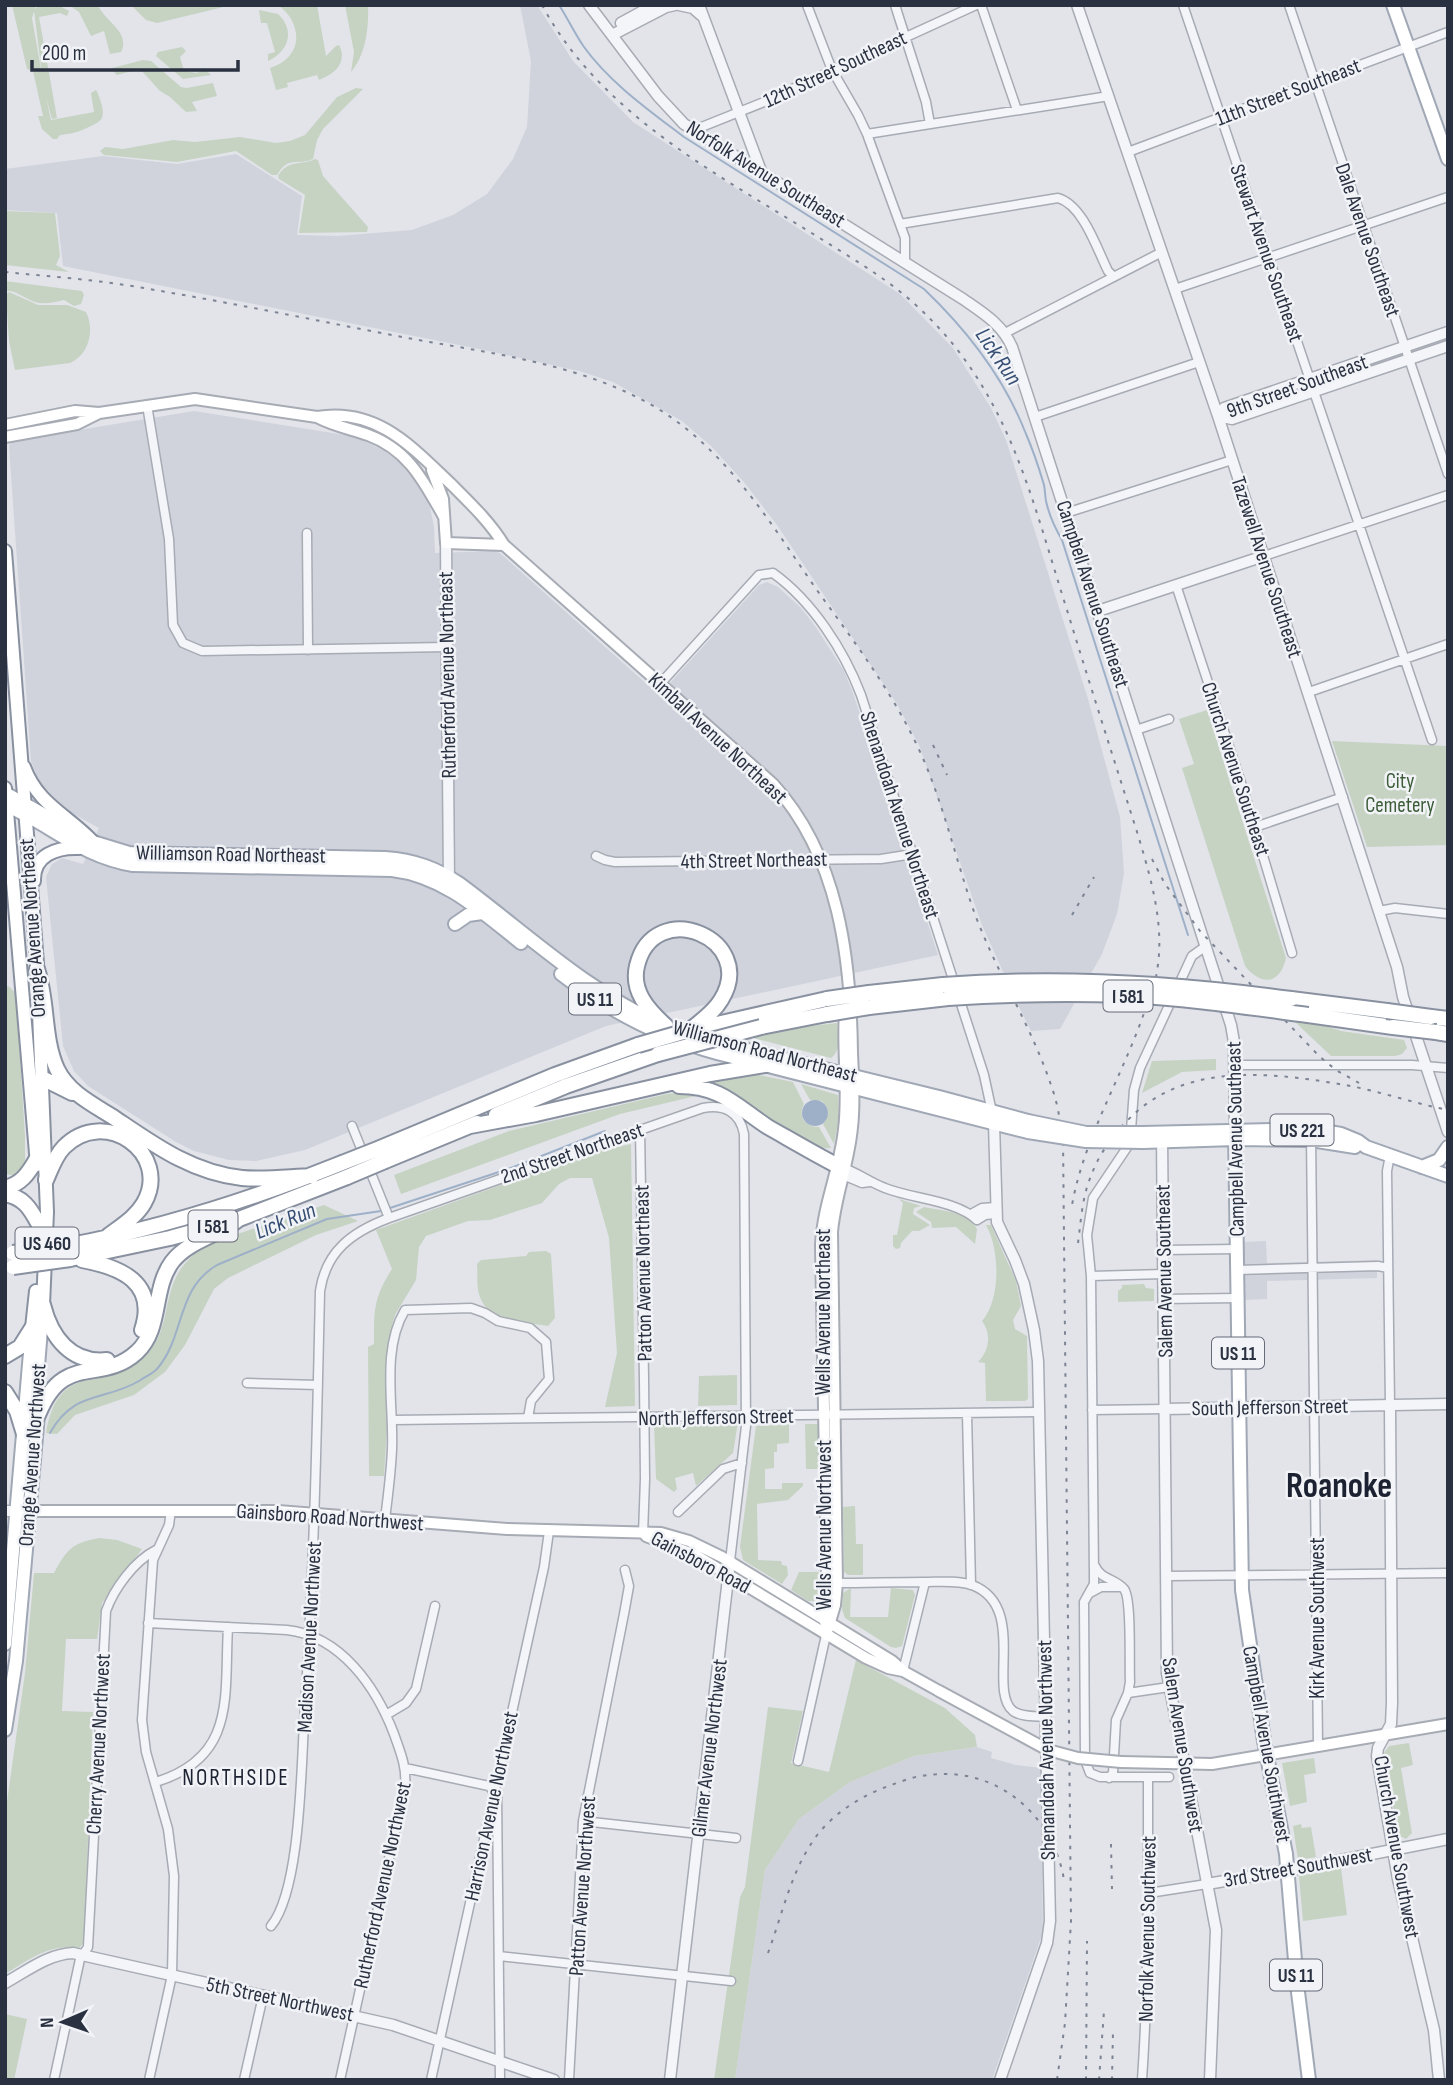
<svg xmlns="http://www.w3.org/2000/svg" width="1453" height="2085" font-family="'Sofia Sans Condensed',sans-serif">
<rect width="100%" height="100%" fill="#e2e4ea"/>
<path fill="#d0d3dc" d="M520,5H537L573,61L633,122L900,294L953,348L991,408L1006,440L1088,699L1120,817L1124,873L1117,914L1102,954L1060,1029L1031,1031L1018,1005L982,925L919,745L897,704L777,525L744,482L711,446L682,421L613,382L579,371L484,350L63,266L57,213L5,210V169L103,156L177,164L236,154L302,196L297,235L338,236L412,230L453,215L487,194L513,159L527,127L531,61Z
M194,411L345,435L365,441L386,452L406,467L421,486L430,507L434,527L435,553L493,551L500,553L659,695L759,585L767,582L778,587L801,608L815,626L844,671L853,693L938,955L606,1026L305,1150L256,1161L229,1160L194,1151L176,1142L88,1086L74,1071L63,1046L46,877L52,864L62,858L83,864L99,828L64,809L50,797L39,782L31,761L9,446L11,442L18,440Z
M1266,1241L1267,1263L1377,1260V1278L1267,1281V1299L1243,1300L1242,1242Z
M977,1747L992,1752L991,1758L1016,1765L1041,1768L1043,1932L992,2080H735L765,1870L799,1819L850,1782L914,1756Z"/>
<path fill="#c6d3c3" d="M12,5H36L32,18L42,75L34,10L39,5H58L69,11L67,16L60,13L39,17L57,118L52,119L46,97L51,120L94,112L91,93L96,90C99,95 100,99 102,106C105,120 100,122 89,127C76,133 75,133 60,135L57,139H53L42,129L38,116H43L33,71L27,69Z
M69,5H98C105,22 131,32 121,52L110,54L104,31L91,36L79,12Z
M131,5H232L157,23L146,20Z
M278,5H317L326,56L336,46L339,45C348,62 335,74 319,80L317,75L287,83L288,87L276,90L270,68C303,58 304,24 278,5Z
M345,5H368C369,27 366,55 351,72L354,52Z
M259,10L278,14C296,31 288,52 268,61V54L275,52L267,23H261Z
M182,47L186,51L180,57L184,71L197,73L204,68L211,75L183,79L156,56L158,52Z
M143,60L151,61L181,87L187,88L213,83L217,96L192,102L197,111L186,112L170,97L160,91L140,69L117,75L112,70V68Z
M356,88L363,89L323,129L317,140L313,159C297,166 289,155 277,175H272L236,151L177,162L104,155L100,151L105,147L123,149L173,140L195,142L240,137L276,143L290,141L305,135L337,97Z
M315,159L318,160L323,176L368,227L367,232L299,233L305,195L279,179L278,176C288,159 300,166 315,159Z
M5,211L55,213L60,256L56,265L69,272L5,265Z
M5,281L82,291L84,295L81,304L74,306L64,300C55,302 48,304 39,303C26,301 17,289 5,291Z
M9,292L38,305H67L86,312C95,330 89,355 70,363L15,370L9,341L6,295Z
M1207,710L1286,958C1280,985 1261,986 1245,966L1182,768L1194,764L1179,719Z
M1332,741L1448,746V845L1367,847Z
M8,986L16,993L25,1136V1162L18,1176L5,1174V987Z
M1293,1020L1315,1022L1341,1031L1404,1040L1407,1048L1402,1054L1395,1056H1331Z
M837,1023C838,1035 842,1050 831,1058L749,1037L776,1030Z
M1216,1059V1070L1182,1072L1142,1093L1152,1061Z
M732,1073L759,1075L793,1082L804,1104C798,1116 804,1127 819,1127L831,1148C816,1150 804,1139 791,1132C760,1115 730,1086 695,1081Z
M801,1084L838,1095L839,1117L834,1144L823,1124C830,1116 830,1108 822,1101L810,1100Z
M687,1092L701,1093L700,1095L620,1114L401,1194L394,1175L509,1131L667,1094Z
M631,1144L635,1406L605,1407L617,1353L609,1238L592,1178H570L559,1184L542,1203L490,1220L468,1221L426,1236L419,1247L416,1280L395,1315L389,1338L386,1362L387,1429L384,1476H369L368,1347L374,1344C374,1311 373,1299 392,1269L376,1230L593,1152Z
M899,1199L921,1206L914,1208L913,1214L930,1225L919,1231H912L901,1243L900,1248L896,1249L893,1246V1235H897L903,1203Z
M324,1205L358,1221L316,1235L228,1278L214,1289L185,1345L165,1372L134,1395L75,1415L57,1434L46,1433C59,1357 108,1393 145,1356C180,1322 151,1276 211,1243Z
M924,1207C941,1211 968,1211 977,1229L975,1244L956,1227L932,1228L931,1222L916,1212Z
M986,1225H991L1016,1281L1021,1306L1013,1320L1015,1329L1027,1336L1028,1399L1025,1401H986L985,1363L978,1362C989,1351 992,1334 982,1321C1001,1299 1000,1250 986,1225Z
M546,1251L551,1254L555,1318L548,1326C524,1321 490,1325 480,1297C476,1287 478,1274 477,1264L481,1260L526,1256L529,1252Z
M1144,1284L1146,1288L1154,1289V1301L1118,1302V1291L1122,1288V1285Z
M737,1375V1405L698,1406L699,1376Z
M738,1422L733,1453L696,1486L693,1473L675,1478L677,1489L674,1492L656,1479L654,1424Z
M789,1424V1443L777,1444V1452H774V1468L765,1469V1489H782V1483H803V1486L788,1500L757,1504L758,1560L781,1561L782,1565L787,1566L788,1575L782,1584L743,1560L740,1547L756,1426Z
M805,1424H819L820,1469H806Z
M855,1506L856,1544H863V1575H848L844,1572L843,1507Z
M99,1538L117,1540L142,1549L102,1603L97,1639H66L62,1711L93,1712L84,1943L79,1948C48,1944 31,1959 5,1974V1816L25,1673L34,1573H54C67,1549 72,1543 99,1538Z
M799,1572H818L821,1575L820,1595L816,1601H808L791,1590Z
M851,1588L850,1617H888L891,1588L913,1590L915,1595L902,1646L896,1648L891,1647L845,1618L842,1609L843,1593Z
M856,1660L945,1708L975,1735L977,1747L914,1756L850,1782L799,1819L765,1870L735,2080H714L740,1897L745,1887L768,1707L803,1711L791,1763L829,1772Z
M1409,1743L1413,1765L1401,1768L1412,1833L1406,1839L1398,1835L1384,1753L1389,1746Z
M1314,1758L1316,1773L1304,1775L1307,1802L1290,1806L1282,1763Z
M1301,1824L1302,1828L1311,1827L1316,1857L1298,1860L1293,1826Z
M1341,1868L1347,1915L1303,1921L1299,1876Z
M5,2014L27,2019L14,2080H5Z"/>
<path fill="#9eb0c8" d="M802 1113a13 13 0 1 1 26 0a13 13 0 1 1-26 0Z"/>
<g fill="none" stroke-linecap="round" stroke-linejoin="round">
<path stroke="#9eb0c8" stroke-width="2" d="M559,5C568,19 575,34 584,47C610,83 650,111 684,137L924,289C968,331 1004,377 1026,434C1033,450 1039,468 1044,485C1045,490 1045,495 1046,501C1049,515 1055,528 1062,540L1188,935
M390,1208L508,1169L605,1131
M50,1433C74,1390 103,1402 139,1381C145,1377 152,1374 157,1369C186,1335 175,1290 217,1265L327,1219L381,1211"/>
<defs>
<path id="minor" d="M807,5L832,70L858,115L867,134L905,238V263
M895,5L926,102L930,124
M981,5L1017,110
M1183,5L1432,740
M1289,5L1448,474
M694,130L764,102L976,5
M867,134L1109,96
M1128,152L1448,32
M900,224L1058,198C1083,205 1097,249 1108,271L1113,276
M1175,289L1448,197
M1005,333L1162,252
M147,405L169,539L173,625L183,643L202,651L447,647
M1035,417L1199,362
M1066,513L1232,460
M307,533L308,650
M1264,556L1448,495
M1176,585L1244,792L1292,953
M660,684L759,575L773,573C812,601 844,650 861,695L984,1075L992,1112
M1309,692L1448,644
M1136,730L1169,719
M1255,827L1343,797
M596,856L605,860L615,862L881,859L913,854
M1379,911L1395,908L1448,914
M1234,1065H1412L1448,1068
M352,1126L389,1218
M640,1129L644,1379L645,1479L643,1534
M1311,1136L1318,1746
M1390,1155L1387,1171L1390,1406
M841,1167C857,1172 869,1182 885,1188C912,1199 956,1200 977,1220L985,1215L996,1214
M843,1175L862,1183L870,1182
M971,1214L982,1208L996,1207
M1164,1250L1236,1249
M1237,1270L1378,1266L1388,1268
M1091,1276L1164,1274
M1164,1299L1237,1298
M247,1383L318,1385
M1092,1410L1165,1409
M967,1413L971,1585
M393,1420L1039,1412
M678,1512L723,1469L742,1463
M385,1519C388,1496 391,1472 392,1449C394,1405 381,1350 405,1310L471,1308L485,1313L498,1321L530,1328L546,1342L549,1379L531,1401L528,1418
M1095,1566C1101,1580 1115,1578 1124,1589C1132,1598 1129,1665 1130,1682L1128,1693L1116,1720L1113,1773L1109,1778
M1167,1576L1448,1573
M837,1583C866,1583 895,1582 924,1582C939,1582 957,1580 972,1585C1028,1606 987,1690 1013,1711C1021,1717 1035,1716 1045,1717
M1090,1593L1101,1587H1120
M148,1623L287,1630C341,1636 376,1687 394,1734C400,1751 407,1767 405,1786L340,2080
M903,1671L925,1582
M1128,1693L1169,1687
M386,1715L406,1703L416,1689L435,1606
M798,1761L826,1635
M405,1768L489,1786L497,1795L500,2080
M1169,1777H1100L1090,1773L1085,1760L1084,1602L1094,1584V1575L1091,1276L1087,1235L1093,1198L1130,1143L1134,1090L1140,1068L1192,956L1206,946
M156,1782C237,1757 224,1696 228,1627
M583,1821L736,1838
M1149,1893L1207,1884
M271,1926C302,1888 301,1758 305,1707C314,1568 317,1430 320,1291C326,1251 352,1232 389,1218L703,1108C724,1104 740,1112 744,1134L746,1426L730,1561
M499,1956L731,1981
M54,2080L80,1959L88,1947L106,1611C114,1589 134,1561 156,1550
M149,2080L172,1975L174,1876L168,1829L146,1752L142,1720L153,1560L169,1525L171,1510
M244,2080L263,1996
M431,2080L544,1567L549,1531
M569,2080L583,1821L624,1614L629,1586L625,1570
M1142,2080C1149,1979 1148,1879 1148,1779"/>
<path id="tertiary" d="M589,5L658,96L684,124L963,299C983,313 1002,324 1012,347L1231,1025L1234,1042L1235,1130
M679,5L693,8L701,15
M699,5L761,171
M1077,5L1218,416L1397,967L1403,997L1448,1132
M621,23L654,5
M612,35L666,7L675,5
M1448,332L1224,408L1218,416L1232,419L1448,346
M446,543L449,881
M1098,611L1264,556
M994,1124L997,1222L1015,1260L1024,1284L1034,1330L1038,1361L1050,1921L1047,1943L1000,2080
M1162,1137L1167,1673L1216,1930L1210,2080
M1390,1406L1392,1703L1391,1724L1378,1748L1377,1756L1398,1879L1434,2030L1439,2080
M1165,1409L1448,1404
M5,1511H17
M1207,1884L1296,1869L1448,1839
M5,1983C27,1971 48,1954 73,1953L393,2025L554,2080
M670,2080L730,1561"/>
<path id="secondary" d="M317,417C377,407 412,447 451,484C470,503 490,522 504,545L773,784C839,856 851,959 852,1053C853,1078 855,1103 852,1127C849,1163 835,1196 832,1232L837,1583L835,1605L826,1635
M5,425L75,411L99,413L195,399L317,417C334,426 351,429 368,435C409,450 424,482 444,517
M5,437L77,424L99,413
M432,470L443,499L446,543L504,545
M24,1511H278L507,1529L661,1533L689,1541L722,1557L892,1661L903,1671
M646,1536L697,1556L866,1658L888,1668L903,1671L939,1691
M825,1622L827,1572L821,1245C823,1204 840,1169 844,1129C849,1090 842,1050 845,1011
M1121,1762L1212,1764L1448,1724"/>
<path id="primary" d="M1393,5L1448,159
M5,793L93,842L129,853L385,858C414,860 436,868 460,884C526,933 585,990 661,1024
M5,805C52,825 80,856 133,865L392,870C444,876 482,912 521,943
M455,924L468,915L482,913
M561,974C609,1011 658,1037 717,1053L1028,1132
M682,1031L751,1051L939,1097L1028,1121
M1235,1130L1242,1590L1264,1741L1286,1854L1297,1984L1309,2080
M1143,1133L1311,1129L1341,1134L1358,1141L1366,1147L1448,1176
M1143,1142L1235,1139L1311,1140L1355,1147
M1422,1167L1439,1160L1448,1147
M5,1644L31,1341
M5,1730L16,1661L38,1415V1366L43,1305"/>
<path id="trunk" d="M5,551L38,976
M24,767C38,805 68,815 93,842
M5,788L37,1165
M34,881C33,855 57,847 79,848
M39,1012L47,1212L43,1305
M32,1328L36,1291"/>
<path id="motorway" d="M37,969C48,1002 43,1038 57,1069C68,1092 92,1104 113,1117C153,1144 192,1173 242,1178C265,1180 288,1177 312,1176
M869,993L943,985
M1291,999L1387,1011
M869,1007L948,998
M1308,1015L1393,1027
M1431,1017L1448,1019
M666,1026C648,1010 631,991 637,966C654,895 759,939 721,1000C714,1012 701,1021 690,1030
M761,1027L827,1014
M695,1029L827,999
M1436,1032L1448,1034
M42,1078L72,1093
M679,1086C721,1086 736,1106 768,1127C791,1140 813,1153 836,1165
M496,1115L566,1086L658,1054
M470,1126L536,1114L710,1074L765,1065
M380,1148L555,1075L638,1045
M385,1161L477,1123
M46,1180C51,1169 55,1156 64,1147C104,1106 172,1153 144,1203C136,1217 121,1226 108,1236
M5,1188C21,1184 28,1174 36,1160
M5,1194C23,1197 30,1208 38,1223
M71,1245C165,1227 253,1199 342,1163
M70,1259L170,1238L239,1219L347,1177
M82,1260C120,1267 158,1282 142,1330
M43,1305C51,1337 71,1364 107,1360
M5,1356L20,1347L32,1328
M5,1392L17,1411L24,1434
M38,1415C64,1350 100,1386 137,1352C162,1329 152,1289 172,1262C189,1240 218,1236 239,1219"/>
</defs>
<use href="#minor" stroke="#a7abb4" stroke-width="11"/>
<use href="#tertiary" stroke="#a7abb4" stroke-width="13"/>
<use href="#secondary" stroke="#a7abb4" stroke-width="14"/>
<use href="#primary" stroke="#a1a8b5" stroke-width="16"/>
<use href="#trunk" stroke="#8991a0" stroke-width="16"/>
<use href="#motorway" stroke="#8991a0" stroke-width="18"/>
<use href="#minor" stroke="#f4f5f8" stroke-width="8"/>
<use href="#tertiary" stroke="#f4f5f8" stroke-width="10"/>
<use href="#secondary" stroke="#fff" stroke-width="10"/>
<use href="#primary" stroke="#fff" stroke-width="12"/>
<use href="#trunk" stroke="#fff" stroke-width="12"/>
<use href="#motorway" stroke="#fff" stroke-width="14"/>
<path stroke="#7c8393" stroke-width="2" stroke-dasharray="3.5 7" stroke-linecap="butt" d="M542,5C602,117 723,177 826,242C858,262 890,281 918,307C1009,391 1031,497 1067,610C1090,685 1114,760 1138,835C1151,879 1165,925 1157,971C1156,981 1151,991 1148,1001C1126,1071 1085,1133 1072,1205
M5,272C53,277 102,280 149,289C232,303 314,320 397,336C485,353 582,362 660,410C731,455 772,526 819,593C856,644 895,696 921,754C943,803 955,856 972,906C994,969 1031,1024 1052,1088C1058,1104 1060,1122 1063,1140L1071,1921L1065,2023L1057,2080
M933,745L947,775
M1152,859L1165,884L1200,931L1319,1056L1336,1070L1359,1083
M1072,915L1094,877
M1078,1243C1081,1221 1082,1197 1091,1176C1098,1156 1111,1138 1125,1123C1182,1061 1269,1072 1345,1085C1379,1091 1413,1103 1448,1110
M1111,1844L1112,1889
M768,1953C784,1910 793,1861 824,1827C843,1807 866,1794 891,1785C901,1782 911,1777 922,1776C992,1763 1053,1812 1064,1880
M1086,2080L1087,1941
M1099,2080L1104,2011
M1112,2080L1113,2031"/>
<defs>
<path id="secondary-bridge" d="M939,1691L1048,1750L1078,1758L1121,1762"/>
<path id="primary-bridge" d="M1028,1121L1086,1133H1143
M1028,1132L1086,1141L1143,1142"/>
<path id="motorway-bridge" d="M943,985C1061,976 1175,983 1291,999
M948,998C1007,994 1066,993 1126,995C1187,998 1247,1007 1308,1015
M827,999L869,993
M1387,1011L1431,1017
M827,1014L869,1007
M1393,1027L1436,1032
M638,1045L690,1030
M658,1054L761,1027
M342,1163L380,1148
M347,1177L385,1161
M13,1253L71,1245
M13,1267L70,1259"/>
</defs>
<use href="#secondary-bridge" stroke="#a7abb4" stroke-width="14" stroke-linecap="butt"/>
<use href="#primary-bridge" stroke="#a1a8b5" stroke-width="16" stroke-linecap="butt"/>
<use href="#motorway-bridge" stroke="#8991a0" stroke-width="18" stroke-linecap="butt"/>
<use href="#secondary-bridge" stroke="#fff" stroke-width="10"/>
<use href="#primary-bridge" stroke="#fff" stroke-width="12"/>
<use href="#motorway-bridge" stroke="#fff" stroke-width="14"/>
</g>
<g text-anchor="middle" stroke-width="5" stroke-linejoin="round" paint-order="stroke">
<g fill="#f1f3f7" stroke="#666b78" stroke-width="2">
<rect x="1103.5" y="980.5" width="49" height="31" rx="5"/>
<rect x="569" y="983.5" width="52" height="31" rx="5"/>
<rect x="1270.5" y="1114.5" width="63" height="31" rx="5"/>
<rect x="188.5" y="1210.5" width="49" height="31" rx="5"/>
<rect x="15.5" y="1227.5" width="63" height="31" rx="5"/>
<rect x="1212" y="1337.5" width="52" height="31" rx="5"/>
<rect x="1270" y="1959.5" width="52" height="31" rx="5"/>
</g>
<g font-size="19" font-weight="bold" fill="#2a3141">
<text x="1128" y="1003">I 581</text>
<text x="595" y="1006">US 11</text>
<text x="1302" y="1137">US 221</text>
<text x="213" y="1233">I 581</text>
<text x="47" y="1250">US 460</text>
<text x="1238" y="1360">US 11</text>
<text x="1296" y="1982">US 11</text>
</g>
<g font-size="21" fill="#2a3141" stroke="#f1f3f7">
<text transform="translate(835 69) rotate(-25)" y="7">12th Street Southeast</text>
<text transform="translate(1288 92) rotate(-21)" y="7">11th Street Southeast</text>
<text transform="translate(766 174) rotate(32)" y="7">Norfolk Avenue Southeast</text>
<text transform="translate(1368 240) rotate(71)" y="7">Dale Avenue Southeast</text>
<text transform="translate(1267 253) rotate(71)" y="7">Stewart Avenue Southeast</text>
<text transform="translate(1297 386) rotate(-20)" y="7">9th Street Southeast</text>
<text transform="translate(1267 567) rotate(72)" y="7">Tazewell Avenue Southeast</text>
<text transform="translate(1093 594) rotate(72)" y="7">Campbell Avenue Southeast</text>
<text transform="translate(447 675) rotate(-91)" y="7">Rutherford Avenue Northeast</text>
<text transform="translate(718 738) rotate(43)" y="7">Kimball Avenue Northeast</text>
<text transform="translate(1236 769) rotate(72)" y="7">Church Avenue Southeast</text>
<text transform="translate(900 815) rotate(72)" y="7">Shenandoah Avenue Northeast</text>
<text transform="translate(231 854) rotate(1)" y="7">Williamson Road Northeast</text>
<text transform="translate(754 860) rotate(-1)" y="7">4th Street Northeast</text>
<text transform="translate(32 928) rotate(-94)" y="7">Orange Avenue Northeast</text>
<text transform="translate(765 1051) rotate(15)" y="7">Williamson Road Northeast</text>
<text transform="translate(1235 1139) rotate(-91)" y="7">Campbell Avenue Southeast</text>
<text transform="translate(572 1153) rotate(-19)" y="7">2nd Street Northeast</text>
<text transform="translate(1164 1271) rotate(-91)" y="7">Salem Avenue Southeast</text>
<text transform="translate(643 1273) rotate(-91)" y="7">Patton Avenue Northeast</text>
<text transform="translate(823 1312) rotate(-90)" y="7">Wells Avenue Northeast</text>
<text transform="translate(1270 1407) rotate(-1)" y="7">South Jefferson Street</text>
<text transform="translate(716 1417) rotate(-1)" y="7">North Jefferson Street</text>
<text transform="translate(32 1455) rotate(-86)" y="7">Orange Avenue Northwest</text>
<text transform="translate(330 1517) rotate(4)" y="7">Gainsboro Road Northwest</text>
<text transform="translate(824 1525) rotate(-90)" y="7">Wells Avenue Northwest</text>
<text transform="translate(701 1562) rotate(28)" y="7">Gainsboro Road</text>
<text transform="translate(1317 1618) rotate(-90)" y="7">Kirk Avenue Southwest</text>
<text transform="translate(309 1637) rotate(-87)" y="7">Madison Avenue Northwest</text>
<text transform="translate(98 1744) rotate(-87)" y="7">Cherry Avenue Northwest</text>
<text transform="translate(1267 1744) rotate(80)" y="7">Campbell Avenue Southwest</text>
<text transform="translate(1183 1745) rotate(81)" y="7">Salem Avenue Southwest</text>
<text transform="translate(709 1748) rotate(-83)" y="7">Gilmer Avenue Northwest</text>
<text transform="translate(1046 1750) rotate(-91)" y="7">Shenandoah Avenue Northwest</text>
<text transform="translate(491 1806) rotate(-78)" y="7">Harrison Avenue Northwest</text>
<text transform="translate(1397 1847) rotate(80)" y="7">Church Avenue Southwest</text>
<text transform="translate(1298 1867) rotate(-10)" y="7">3rd Street Southwest</text>
<text transform="translate(382 1885) rotate(-78)" y="7">Rutherford Avenue Northwest</text>
<text transform="translate(582 1886) rotate(-86)" y="7">Patton Avenue Northwest</text>
<text transform="translate(1147 1929) rotate(-89)" y="7">Norfolk Avenue Southwest</text>
<text transform="translate(280 1999) rotate(12)" y="7">5th Street Northwest</text>
</g>
<g font-size="21" fill="#3d5c38" stroke="#f1f3f7">
<text x="1400" y="788">City<tspan x="1400" dy="24">Cemetery</tspan></text>
</g>
<g font-size="23" font-style="italic" fill="#364e74" stroke="#f1f3f7">
<text transform="translate(999 356) rotate(56)" y="8">Lick Run</text>
<text transform="translate(285 1220) rotate(-22)" y="8">Lick Run</text>
</g>
<g font-size="23" letter-spacing="2" fill="#1c2232" stroke="#f1f3f7">
<text x="236" y="1785">NORTHSIDE</text>
</g>
<g font-size="35" font-weight="bold" fill="#1c2232" stroke="#f1f3f7">
<text x="1339" y="1497">Roanoke</text>
</g>
</g>
<rect width="1453" height="2085" fill="none" stroke="#2a3141" stroke-width="14"/>
<g transform="translate(63 2022) rotate(268)" stroke="#f1f3f7" stroke-width="5" paint-order="stroke">
<path d="M0-5L12 26L0 18L-12 26Z" fill="#2a3141"/>
<text y="-10" font-size="19" font-weight="bold" text-anchor="middle" fill="#2a3141">N</text>
</g>
<path d="M32 60v10h206v-10" fill="none" stroke="#2a3141" stroke-width="3.5"/>
<text x="42" y="60" font-size="21" fill="#2a3141" stroke="#f1f3f7" stroke-width="5" paint-order="stroke">200 m</text>
</svg>
